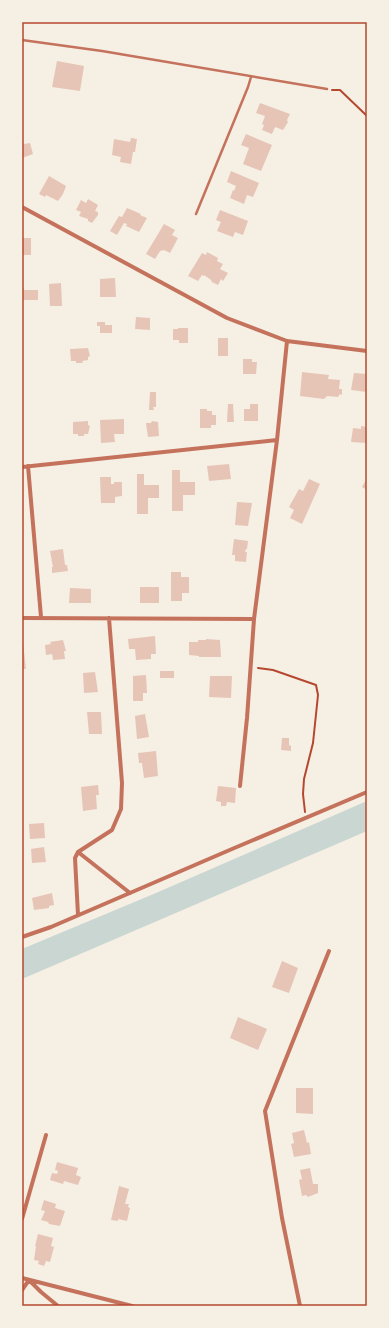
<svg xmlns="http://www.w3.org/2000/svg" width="389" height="1328" font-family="'Noto Sans',sans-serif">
<rect width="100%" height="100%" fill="#f6efe4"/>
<path fill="#c9d6d2" d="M367,801V831L22,979V949L156,893Z"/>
<path fill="#e6c5b7" d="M57,61L84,66L80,91L52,87Z
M260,103L290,114L287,120L288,122L283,130L275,127L272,134L262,130L264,125L262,124L265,116L256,113Z
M246,134L272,145L261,171L243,164L249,148L241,145Z
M131,138L137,139L135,152H133L131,164L120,162L121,157L112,155L114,139L130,142Z
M22,140L24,144L30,143L33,154L22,158Z
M231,171L259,183L253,197L247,195L244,204L230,198L233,190L234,191L236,186L227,182Z
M49,176L66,186L63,194L58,201L46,195L45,197L39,194Z
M88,199L98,205L95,211L98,212V215L92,223L88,221V219L79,216L81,212L76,210L81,200L86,203Z
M127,208L141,214L140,215L147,218L139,232L126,226L127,224L124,223L117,235L110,231L119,216L122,217Z
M220,210L248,221L243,235L235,232L233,237L217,231L221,222L216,220Z
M164,224L175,230L172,235L178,238L170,253L164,250L160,251L155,259L146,254Z
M22,238H31V255H22Z
M207,252L218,258L217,261L223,264L220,269L228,273L223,281L221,279L218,285L212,282L211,280L204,275V276L202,275L198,281L188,276L202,253L206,255Z
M115,278L116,297H100V279Z
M61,283L62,306H50L49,284Z
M24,288V290H38V300H22V289Z
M136,317L150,318V330L135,329Z
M97,322H105V325H112V333H100V326H97Z
M178,328H188V343H179V340H173V329H178Z
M218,338H228V356H218Z
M88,348L90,356L88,357V360L82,361L83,363H76V361H71L70,349Z
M243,359H252V362H257L256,374H243Z
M302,372L329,375L328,379L340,380L339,389H342V395L340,394L338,397L327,396L324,399L300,396Z
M354,373L367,374V392L351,390Z
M150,392H156V407H153L154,410H149Z
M228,404H233L234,422H227Z
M250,404H258V421H244V409H250Z
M200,409H207V411H212V415H216V425H211V428H200Z
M124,419V434H114L115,442L101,443L100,420Z
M88,421V425L90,426L88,434H84V436H78V434H73V422Z
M152,421L158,422L159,436L148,437L146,423H151Z
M361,426L367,427V443L351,442L353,428L361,429Z
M229,464L231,479L209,481L207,466Z
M172,470H180V482H195V495H183V511H172Z
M137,474H144V485H159V498H148V514H137Z
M100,477H111V484H114V482H122V496L115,497V503H101Z
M367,478V490L362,487Z
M309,479L320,484L302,524L290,518L294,510L289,507L299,489L303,491Z
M237,502L252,503L248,526L235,525Z
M234,539L248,541L247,549H246L245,552H247L246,562L235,561V555H232Z
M63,549L65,565H67L68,571L52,573V567H53L50,551Z
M171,572H181V577H189V593H182V601H171Z
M140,587H159V603H140Z
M70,588L91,589V603H69Z
M155,636L156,654H151V659L136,660L135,649H129L128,639Z
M206,639L220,640L221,657H199V656L189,655V642H198V640H206Z
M63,640L66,651H64L65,659L53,660L52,654L46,655L45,645L51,644L50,642Z
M22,642H23L26,669H22Z
M160,671H174V678H160Z
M95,672L98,692L84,693L83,673Z
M146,675L147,693H143V701H133V676Z
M210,676H232L231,698L209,697Z
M87,712H101L102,734H89Z
M145,714L149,737L137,739L135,716Z
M282,738H289V745L291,746V751L281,750Z
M156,751L158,776L144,778L142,763H139L138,753Z
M98,785L99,795H96L97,809L83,811L81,787Z
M218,786L236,788L235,803L227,802L226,806H221V802L216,801Z
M44,823L45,838L30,839L29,824Z
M44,847L46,862L32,863L31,849Z
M52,893L54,905L49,906V908L34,910L32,898Z
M282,961L298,968L289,993L272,987Z
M238,1017L267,1029L258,1050L230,1038Z
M296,1088H313V1114L296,1113Z
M304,1130L307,1143L309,1142L311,1154L294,1157L291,1144L294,1143L292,1133Z
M57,1162L78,1168L76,1175L81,1177L78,1185L64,1181L63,1184L50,1180L52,1173L57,1174L58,1171L55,1170Z
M310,1168L313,1184H318V1193L308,1197L306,1195L302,1196L299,1180L302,1179L300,1170Z
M119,1186L129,1189L125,1204H129L128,1207L130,1208L127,1221L118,1219V1221L111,1220Z
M44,1200L56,1204L55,1208L65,1211L60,1226L49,1224L48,1222L41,1220L45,1211L41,1210Z
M38,1234L53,1238L51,1246L54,1247L50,1262L46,1261L44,1266L38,1264L39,1261L34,1260L36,1246H35Z"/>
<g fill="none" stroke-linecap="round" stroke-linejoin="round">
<path stroke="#b5482f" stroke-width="2" d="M332,90H340L367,116
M258,668L273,670L316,685L318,695L313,743L304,779L303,794L305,812"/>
<path stroke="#c5725c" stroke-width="2.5" d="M22,40L102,51L327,89
M196,214L248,87L251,77"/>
<path stroke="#c5725c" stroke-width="4" d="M22,207L227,318L287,341L367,351
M28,466L41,617
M22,467L277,440
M22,618L254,619
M240,786L247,718L254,619L277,440L287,341
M78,852L130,893
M78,915L75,858L78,852L112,830L121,809L122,783L109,618
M22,937L51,927L232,849L367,792
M22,1219L46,1135
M22,1278L132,1306
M30,1281L41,1292L58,1306
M22,1290L29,1280
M300,1306L282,1218L265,1111L329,951"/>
</g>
<rect width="389" height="1328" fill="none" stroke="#f6efe4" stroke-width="46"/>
<rect x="23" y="23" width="343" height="1282" fill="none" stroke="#b5482f" stroke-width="1.5"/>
</svg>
